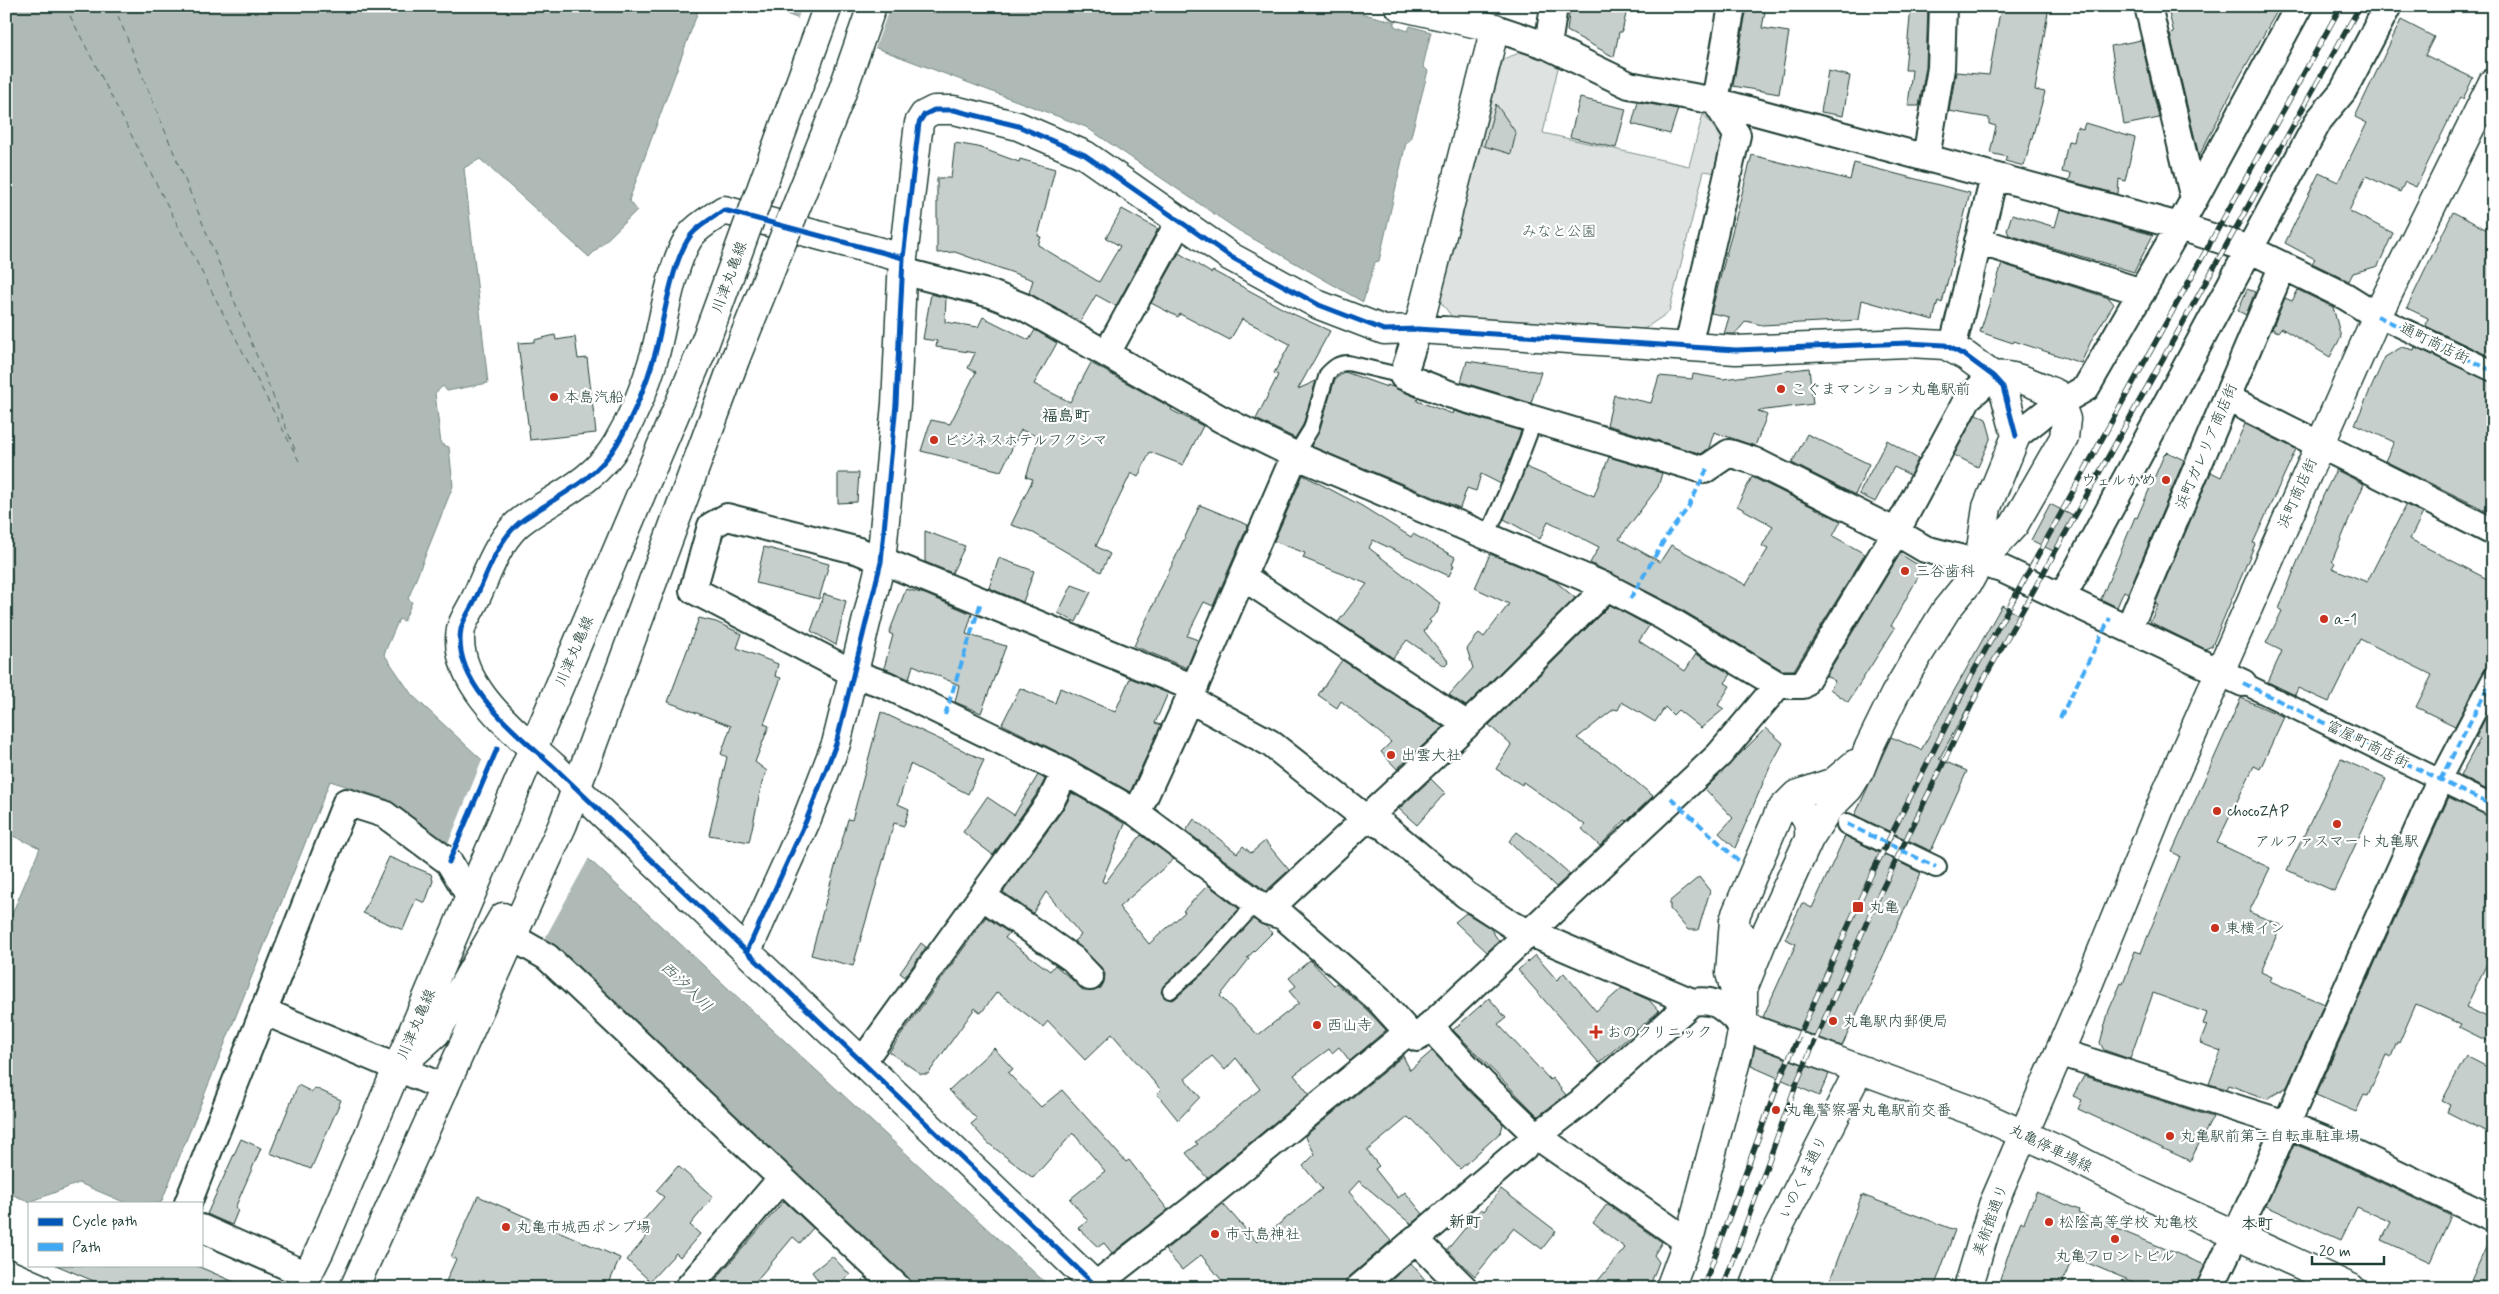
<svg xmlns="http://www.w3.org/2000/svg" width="2499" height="1294" font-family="Mynerve,'Klee One',sans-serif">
<rect width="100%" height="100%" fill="#fff"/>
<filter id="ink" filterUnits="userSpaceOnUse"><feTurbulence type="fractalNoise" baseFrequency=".02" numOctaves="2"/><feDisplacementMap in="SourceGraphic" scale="10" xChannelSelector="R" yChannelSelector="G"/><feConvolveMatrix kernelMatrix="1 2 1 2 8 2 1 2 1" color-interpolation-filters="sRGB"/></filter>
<g filter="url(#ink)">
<path fill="#dee3e2" stroke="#7e908b" d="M1522,52L1541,56L1558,68L1543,133L1689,166L1703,114C1724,139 1723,141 1717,173L1704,171L1669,312L1644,329L1452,317L1440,301L1503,59Z"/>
<path fill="#afbab7" stroke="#758883" d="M6,6H700L629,200L637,210L589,257L480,159L464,168L488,383L447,391L443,386L435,393L441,444L449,447L453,486L408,599L412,602L404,621L399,619L384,654L412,695L1051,1288H914L456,855L387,799L330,781L161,1203H126L79,1183L30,1202L6,1192V928L40,848L6,833Z
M765,6H1334L1395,22L1394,26L1408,31L1410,26L1431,32L1423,66L1428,71L1410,140L1406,143L1379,261L1375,262L1363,302L1238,230L1086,127Z"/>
<path fill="#fff" d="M802,6H890L874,51L797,21Z
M483,758L589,858L544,940L446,849Z"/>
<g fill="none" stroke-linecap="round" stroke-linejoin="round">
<path stroke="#4a625b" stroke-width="1" stroke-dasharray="6 5" stroke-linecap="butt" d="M65,6L299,461
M114,6L296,452"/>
</g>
<path fill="#c7cfcc" stroke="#1f3d34" d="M1570,6L1627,9L1622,32H1619L1614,57L1567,31Z
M1747,6H1766L1762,28L1789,32L1779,94L1733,86Z
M1928,6L1926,67L1919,106H1908L1912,70H1905L1911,7Z
M2001,6H2049L2035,90L2045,92L2024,166L2005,161L2007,157L1990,153L1996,126L1989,124V118L1949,111L1956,72L1989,75Z
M2167,6H2280L2240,76L2199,156L2170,34L2174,33Z
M2401,20L2434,37L2425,55L2473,78L2463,99L2460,97L2416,187L2405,182L2400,192L2366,176L2349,211L2393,233L2378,266L2353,273L2349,281L2312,263L2315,259L2285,243L2319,173L2338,182L2367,123L2355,117Z
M2141,40L2159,118L2124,125L2111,46Z
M1828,71L1850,76L1843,116L1821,112Z
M1580,98L1626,109L1616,148L1570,137Z
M1638,102L1678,109L1670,134L1632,124Z
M1496,104L1516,133L1511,154L1484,146Z
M2085,123L2135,138L2125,181L2119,179L2118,194L2069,181L2071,174L2062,172L2068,141L2074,142L2077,127L2083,129Z
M955,143L978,147L1019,162L1020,159L1055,169L1038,236L1041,237L1038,245L1099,282L1120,246L1106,238L1122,209L1158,229L1116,306L1096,295L1080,322L1029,293L1033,280L955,252L937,253V178H951Z
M1752,155L1850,180L1854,163L1970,193L1942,303L1938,301L1933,320L1862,300L1859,320L1762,325L1746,321L1735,334H1724L1729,317L1711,313Z
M2060,209L2153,235L2134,272L2009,235L2007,230L2012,214L2055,227Z
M2453,212L2493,233V358L2426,326L2428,318L2407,308Z
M1179,253L1211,273L1213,271L1291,313L1330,331L1298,389L1316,381L1303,425L1295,438L1256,419L1278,375L1274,373L1290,344L1242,319L1230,340L1180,314L1178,317L1151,303Z
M2002,264L2109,298L2114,304L2092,339L2081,363L2014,341L2013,343L1980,332Z
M2247,289L2255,292L2246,315L2238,311Z
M2298,290L2333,307L2341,337L2330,357L2281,328L2278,332L2272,329L2285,298L2292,301Z
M931,294L946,298L945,322L978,327L983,317L1029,340L1035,330L1057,343L1034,384L1070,402L1091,363L1172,408L1171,410L1203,426L1183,465L1150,452L1138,477L1131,473L1096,546L1110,554L1101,572L1030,531L1011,525L1033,479L1026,477L1039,437L1021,430L1001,471L921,451L931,420L950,424L976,372L968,368L975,353L936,347L937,341L923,339Z
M555,335L556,340L575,337L578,359L587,358L596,433L530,440L518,343L534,342V340Z
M2402,347L2414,350L2415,347L2493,383V514L2385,461L2394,442L2355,424L2385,357Z
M1467,361L1541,372L1531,403L1461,382Z
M1809,368L1813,404L1758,411L1767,415L1755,446L1714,432L1709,448L1701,454L1607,425L1614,395L1651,403L1659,376L1692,379L1693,374L1723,379Z
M1345,372L1387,387V385L1393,387L1418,398L1417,401L1453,414L1454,411L1521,431L1501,484L1481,474L1476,491L1467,488L1460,508L1311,446L1319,431L1335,379Z
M1976,414L1986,419L1991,437L1978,467L1954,455Z
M2245,424L2296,449L2253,543L2255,544L2212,646L2205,649L2150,622L2158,605L2155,604L2211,472L2221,477Z
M1807,434L1869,464L1855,495L1792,463Z
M1887,440L1918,459L1910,475L1894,467L1875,502L1859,494Z
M2167,452L2184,460L2128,593L2124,591L2117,607L2101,599L2135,517L2137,518L2164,455Z
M1609,457L1662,473L1658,487L1619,539L1660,562L1671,545L1746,585L1768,549L1762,546L1773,526L1737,506L1752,477L1841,521L1833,536L1865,554L1794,670H1782L1672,604L1590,563L1599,547L1548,521L1540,539L1504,519L1526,467L1594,496Z
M2336,470L2364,484L2332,561L2335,563L2332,568L2367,582L2406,505L2423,513L2410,539L2493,582V654L2455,726L2416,707L2432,675L2360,639L2329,702L2298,688L2295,695L2268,682L2282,651L2266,643L2282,611L2279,609L2323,496Z
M838,473H859L857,502L838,503Z
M1303,475L1362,506L1411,537L1413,534L1455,557L1452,564L1454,565L1449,576L1373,540L1369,548L1440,603L1437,613L1429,620L1431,622L1424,631L1449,662L1445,666L1407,640L1393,658L1338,622L1367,584L1303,558L1305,553L1274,541Z
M2050,504L2073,516L2055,552L2031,540Z
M1200,505L1248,525L1213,606L1204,602L1187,636L1198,640L1187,668L1134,646Z
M925,531L965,546L952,573L925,562Z
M764,547L829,564L819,599L756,583Z
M1490,554L1555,581L1575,598L1466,706L1449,695L1473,668L1467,649L1479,633L1484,637L1509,604L1475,588Z
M1900,554L1923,568L1891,626L1895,628L1848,702L1830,689L1835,681L1826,676Z
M999,558L1034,571L1023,602L989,588Z
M1072,585L1091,592L1076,622L1058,613Z
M906,589L925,594L972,614L966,634L1006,646L981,713L955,702L959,685L913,665L909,679L884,668L893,635L889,633Z
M824,594L846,601L836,645L811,631Z
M1610,605L1649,626L1639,641L1685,671L1696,654L1731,674L1725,683L1730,686L1718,705L1724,709L1701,728L1678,710L1673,715L1665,707L1655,722L1622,702L1618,710L1614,709L1577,738L1615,764L1653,796L1627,821L1625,820L1600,846L1582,829L1585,825L1523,782L1522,785L1496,769L1511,745L1489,725Z
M2002,605L2019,615L1939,759L1967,771L1931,851L1855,815L1891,737L1921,750Z
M699,618L716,622L742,634L737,648L778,664L775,676L781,678L764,724L769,726L755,762L767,771L762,783L749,842L709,835L727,757L721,754L731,726L668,702Z
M1342,660L1443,727L1397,769L1381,752L1391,742L1341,701L1337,708L1318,695Z
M1130,678L1168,693L1155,723L1161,725L1130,792L1072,759L1002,724L1020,688L1055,703L1060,688L1115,712Z
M2241,698L2284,717L2260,769L2254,766L2217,843L2270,868L2249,912L2281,925L2261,972L2272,977L2270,981L2324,1004L2287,1087L2267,1099L2229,1085L2227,1089L2209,1084L2221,1051L2200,1043L2207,1025L2203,1024L2207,1013L2153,993L2130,1059L2104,1050L2100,1043L2109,1010L2121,983L2123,984L2135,951L2141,953L2180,856L2172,852Z
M881,712L984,760L968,794L910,764L898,804L909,809L904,826L894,823L853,966L811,955L848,819L852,820Z
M2493,715V793L2460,776L2480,739L2476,737L2486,717L2491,719Z
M1766,728L1783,743L1770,767L1735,848L1719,833L1733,818L1705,789Z
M2341,759L2386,779L2334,891L2287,870Z
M1038,775L1045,779L1039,791L993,855L963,832L987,797L1014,815Z
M1431,779L1445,793L1417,825L1399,809Z
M1072,793L1125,824L1102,881L1105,883L1141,835L1174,859L1119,907L1149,944L1185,912L1183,911L1208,885L1239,909L1196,957L1164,985L1161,992L1164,997L1171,1000L1176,998L1208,969L1253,919L1267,927L1272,933L1247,958L1249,959L1220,996L1258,1035L1299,1003L1289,991L1296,986L1289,978L1310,960L1334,985L1336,983L1367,1010L1386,1030L1350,1061L1339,1047L1332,1053L1329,1049L1294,1075L1309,1094L1207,1178L1186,1153L1198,1144L1195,1142L1260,1089L1236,1058L1225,1070L1212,1056L1185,1079L1200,1097L1178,1120L1157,1094L1161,1090L1112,1034L1085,1060L1048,1021L1043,1027L997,992L981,1013L975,1008L928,1074H921L889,1052L986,917L1009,933L1005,938L1050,971L1055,965L1085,991H1094L1101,988L1104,982L1105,974L1101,967L1074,941L1081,935L1046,892L1033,913L1003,892L1064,808Z
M2449,797L2493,818V951L2466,1007L2493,1020V1044L2459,1027L2461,1024L2416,1004L2399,1043L2397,1042L2391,1057L2386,1055L2368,1096L2364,1095L2356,1112L2316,1095Z
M1194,819L1237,853L1243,846L1251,853L1265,841L1289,870L1266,891L1186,831Z
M1517,832L1553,859L1570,874L1556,887L1509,841Z
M1845,836L1921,873L1842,1046L1763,1017L1796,944L1785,939L1802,903L1812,908Z
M389,857L431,874L433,881L425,903L416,899L403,930L363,913Z
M1699,877L1710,891L1698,930H1688L1670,909V901Z
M1466,913L1490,928L1499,941L1487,952L1455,922Z
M921,943L926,947L905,977L900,973Z
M1535,955L1557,980L1564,973L1596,1011L1622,988L1649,1000L1659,1011L1599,1063L1518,970Z
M1489,998L1506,1018L1498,1024L1550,1080L1552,1078L1566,1095L1538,1116L1453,1030Z
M1755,1047L1829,1074L1819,1096L1751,1066Z
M994,1048L1013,1069L1008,1073L1041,1107L1062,1090L1126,1162L1129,1160L1168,1210L1112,1253L1104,1243L1098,1247L1078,1228L1088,1221L1070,1199L1105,1171L1073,1133L1033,1178L988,1143L971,1124L977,1119L949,1090Z
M1432,1051L1503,1124L1501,1132L1460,1169L1412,1119L1411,1120L1408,1117L1367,1151L1379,1166L1375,1169L1398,1198L1405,1192L1423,1214L1411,1224L1359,1181L1349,1192L1391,1241L1349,1277L1344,1288H1228L1201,1255L1182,1270L1165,1250L1223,1204L1257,1242L1322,1189L1303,1166L1315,1154L1305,1136L1403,1056L1410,1070Z
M2466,1056L2493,1070V1135L2447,1112L2450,1105L2442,1101Z
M2084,1076L2213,1117L2190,1161L2078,1109L2082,1100L2073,1096Z
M298,1085L312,1092L315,1088L341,1100L311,1169L270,1153Z
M241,1139L261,1148L235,1208L238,1210L232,1225L207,1214Z
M2294,1144L2336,1161L2451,1216L2430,1262L2382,1240L2391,1222L2357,1207L2341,1240L2266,1206Z
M678,1166L713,1197L690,1225L700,1234L680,1257L676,1253L650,1281L627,1260L651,1231L641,1223L664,1197L656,1191Z
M1501,1189L1556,1231L1542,1249L1514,1228L1475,1276L1447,1250L1481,1209L1484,1211Z
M2036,1192L2079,1210L2078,1213L2205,1265L2195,1288H2148L2073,1257L2060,1288H1997L2012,1243L2021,1221L2024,1223Z
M1862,1195L1955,1230L1934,1288H1827Z
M478,1196L620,1258L607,1288H443L456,1259L451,1257Z
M784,1201L813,1228L800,1243L793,1237L750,1288H708Z
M1607,1204L1662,1242L1654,1255L1659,1262L1649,1288H1592L1625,1248L1593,1223Z
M2492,1234L2493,1288H2480L2470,1283Z
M832,1256L850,1275L834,1288H824L812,1272Z
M1411,1263L1432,1288H1382Z
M56,1265H195L248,1288H110Z"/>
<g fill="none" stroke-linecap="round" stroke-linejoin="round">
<defs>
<path id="service" d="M1295,455L1311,429L1327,374C1334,367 1338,363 1348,363L1403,376
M1487,536L1513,477L1535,419
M1170,991L1202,963L1256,903"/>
<path id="pedestrian" d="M2377,316L2493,371
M2243,683L2493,806
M2440,780L2493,678
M1847,824L1936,867"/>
<path id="minor" d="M2148,6L2194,199
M1495,28L1548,46L1629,85L1715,101L2168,223L2249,249L2345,296L2377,316
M1548,46L1554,6
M1926,158L1941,68L1943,6
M1978,241L2142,292
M902,271L991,294L1024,307L1221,419L1295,455L1607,587L1664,617L1778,685H1803L1896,532L1968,398L1993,376
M1418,329L1403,376L1449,394L1704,470L1729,453L1754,461L1896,532L1925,549L2002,569L2243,683
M1688,346L1737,135L1715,101L1732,6
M1952,349L1994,177
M1107,353L1180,220
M2227,398L2493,532
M2016,436L2054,406L2086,388L2179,227L2299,6
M1243,577L1466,724
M2063,596L2319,120L2343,91L2388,6
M2129,628L2283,265
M1194,688L859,551L727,517L711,526L693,590L855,674L886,685L1065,772L1137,813L1267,911L1283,916L1378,999L1408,1032
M1189,699L1270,743L1365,818L1385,827L1466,895L1512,925L1692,1002
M1137,813L1194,688L1295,455
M982,896L1073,959L1090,977
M1267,911L1484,709L1607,587
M512,937L547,957L898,1288
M263,1011L445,1088
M1431,1024L1441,1039L1482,1083L1537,1136L1687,1241
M2059,1052L2286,1124L2342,1147L2493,1219
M862,1062L1052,799L1065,772
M188,1203L346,802L384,814L449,862L470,897
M201,1228L307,1275
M1415,1239L1464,1288
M688,1288L781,1179
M1092,1288L1194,1208L1408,1032L1417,1038L1719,755L1778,685
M1359,1288L1537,1136L1581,1102L1692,1002C1718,998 1724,1009 1743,1026
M2210,1288L2258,1188L2440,780"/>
<path id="tertiary" d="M1399,6L1495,28L1418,329
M903,258L724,210C714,217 699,225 691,235C671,262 664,321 655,354C646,385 633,417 617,444C595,481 557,496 524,519C498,537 487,575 474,602C470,610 463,620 461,629C451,684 519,735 554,767L1098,1288
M1790,805C1807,811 1810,823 1809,839L1764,937L1758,941L1744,939L1734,927L1736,914L1779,813Z
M1783,808L1796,795L1834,782L1855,764
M1809,839L1828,809L1849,788L1860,770L1869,747L1895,694L1915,660L1946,610L1968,583L1979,563L2014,525L2064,438L2066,419L2057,394C2037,386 2015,373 1993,376
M1734,920L1730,973L1739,1005
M747,951L806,821L836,744L881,562L896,404L903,258L919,123L924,115L934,110H954L1018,126L1085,155L1231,257L1319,305L1384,330L1418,329L1736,350L1908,343L1945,345L1966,356L1993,376L2003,387L2016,436L1987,507L1979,563
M6,1273L40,1288
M1670,1288L1691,1232L1738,1053L1743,1026V989L1764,937
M1754,1288L1776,1232L1859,1070
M1968,1288L1993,1205L2084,995L2165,796L2377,316L2493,82"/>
<path id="secondary" d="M1743,1026L1970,1110L2067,1154L2135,1189L2351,1288
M404,1062L436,1033L503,917
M301,1288L320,1250L703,348
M354,1288L563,824L736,357"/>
</defs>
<use href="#service" stroke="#1f3d34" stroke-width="18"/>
<use href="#pedestrian" stroke="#1f3d34" stroke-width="24"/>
<use href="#minor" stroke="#1f3d34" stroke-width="30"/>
<use href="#tertiary" stroke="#1f3d34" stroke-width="31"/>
<use href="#secondary" stroke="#1f3d34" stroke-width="31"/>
<use href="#service" stroke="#fff" stroke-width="14"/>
<use href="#pedestrian" stroke="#fff" stroke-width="20"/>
<use href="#minor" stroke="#fff" stroke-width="26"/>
<use href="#tertiary" stroke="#fff" stroke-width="28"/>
<use href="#secondary" stroke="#fff" stroke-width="28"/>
<defs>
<path id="rail" d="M1703,1288L1781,1076L1872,873L1970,678L2341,6
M1723,1288L1797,1082L1873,908L1984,679L2360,6"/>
</defs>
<use href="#rail" stroke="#1f3d34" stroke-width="5.5"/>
<use href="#rail" stroke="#fff" stroke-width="4" stroke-dasharray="11" stroke-linecap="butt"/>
<defs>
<path id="secondary-bridge" d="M703,348L828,6
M736,357L841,95L872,6"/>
</defs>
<use href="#secondary-bridge" stroke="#1f3d34" stroke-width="31" stroke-linecap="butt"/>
<use href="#secondary-bridge" stroke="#fff" stroke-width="28"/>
<path stroke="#3fa9f5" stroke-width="4" stroke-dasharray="8 4" stroke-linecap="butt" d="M2377,316L2493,371
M1630,599L1668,534L1688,508L1707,469
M2243,683L2493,806
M945,715L981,602
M2060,718L2110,618
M2440,780L2493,678
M1671,798L1740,862
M1847,824L1936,867"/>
<defs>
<path id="cycleway" d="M903,258L724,210C714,217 699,225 691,235C671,262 664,321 655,354C646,385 633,417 617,444C595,481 557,496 524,519C498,537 487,575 474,602C470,610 463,620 461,629C451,684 519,735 554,767L1098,1288
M449,862L497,749
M747,951L806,821L836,744L881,562L896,404L903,258L919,123L924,115L934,110H954L1018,126L1085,155L1231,257L1319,305L1384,330L1418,329L1736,350L1908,343L1945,345L1966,356L1993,376L2003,387L2016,436"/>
</defs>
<use href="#cycleway" stroke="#fff" stroke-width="8"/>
<use href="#cycleway" stroke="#0057b8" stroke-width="5"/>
</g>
</g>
<g fill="#c8321e" stroke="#fff" stroke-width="2">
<circle cx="1781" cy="389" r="5"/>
<circle cx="554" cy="397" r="5"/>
<circle cx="934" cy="440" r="5"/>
<circle cx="2166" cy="480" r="5"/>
<circle cx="1905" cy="571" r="5"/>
<circle cx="2324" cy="619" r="5"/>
<circle cx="1391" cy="755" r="5"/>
<circle cx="2217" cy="811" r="5"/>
<circle cx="2337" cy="824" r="5"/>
<rect x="1852" y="901" width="12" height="12" rx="2.5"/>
<circle cx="2215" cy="928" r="5"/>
<circle cx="1833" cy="1021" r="5"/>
<circle cx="1317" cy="1025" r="5"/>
<path d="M1593.5 1024.5h5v5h5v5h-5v5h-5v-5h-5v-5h5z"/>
<circle cx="1776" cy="1110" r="5"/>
<circle cx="2170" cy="1136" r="5"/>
<circle cx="2049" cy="1222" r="5"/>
<circle cx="506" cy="1227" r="5"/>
<circle cx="1215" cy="1234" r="5"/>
<circle cx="2115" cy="1239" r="5"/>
</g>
<g text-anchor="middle" stroke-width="4.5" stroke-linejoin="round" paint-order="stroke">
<g font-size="15" fill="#455e57" stroke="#fff">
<text x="1559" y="236">みなと公園</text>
</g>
<g font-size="15" fill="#1f3d34" stroke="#fff">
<text transform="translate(729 277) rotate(-70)" y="5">川津丸亀線</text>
<text transform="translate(2435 343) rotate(26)" y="5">通町商店街</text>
<text transform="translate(2206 446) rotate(-67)" y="5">浜町ガレリア商店街</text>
<text transform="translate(2297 493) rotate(-66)" y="5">浜町商店街</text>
<text transform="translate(574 651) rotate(-67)" y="5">川津丸亀線</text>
<text transform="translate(2368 744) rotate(26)" y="5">富屋町商店街</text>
<text transform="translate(416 1024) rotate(-67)" y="5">川津丸亀線</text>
<text transform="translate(2051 1148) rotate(26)" y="5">丸亀停車場線</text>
<text transform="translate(1803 1177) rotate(-64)" y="5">いのくま通り</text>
<text transform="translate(1990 1220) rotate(-70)" y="5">美術館通り</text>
</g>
<g font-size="15" fill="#1f3d34" stroke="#fff" text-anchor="start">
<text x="1791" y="394">こぐまマンション丸亀駅前</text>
<text x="564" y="402">本島汽船</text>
<text x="944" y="445">ビジネスホテルフクシマ</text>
<text x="2156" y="485" text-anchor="end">ウェルかめ</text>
<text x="1915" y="576">三谷歯科</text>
<text x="2334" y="624">α-1</text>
<text x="1401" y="760">出雲大社</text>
<text x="2227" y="816">chocoZAP</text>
<text x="2337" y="846" text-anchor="middle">アルファスマート丸亀駅</text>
<text x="1869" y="912">丸亀</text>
<text x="2225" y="933">東横イン</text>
<text x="1843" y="1026">丸亀駅内郵便局</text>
<text x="1327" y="1030">西山寺</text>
<text x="1607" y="1037">おのクリニック</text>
<text x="1786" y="1115">丸亀警察署丸亀駅前交番</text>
<text x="2180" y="1141">丸亀駅前第二自転車駐車場</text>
<text x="2059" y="1227">松陰高等学校 丸亀校</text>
<text x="516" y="1232">丸亀市城西ポンプ場</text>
<text x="1225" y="1239">市寸島神社</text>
<text x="2115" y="1261" text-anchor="middle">丸亀フロントビル</text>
</g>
<g font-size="16" font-weight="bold" fill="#1f3d34" stroke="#fff">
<text x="1066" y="421">福島町</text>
<text x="1465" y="1227">新町</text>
<text x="2257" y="1229">本町</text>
</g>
<g font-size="16" font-style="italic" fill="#4a625b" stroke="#fff">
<text transform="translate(687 986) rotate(44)" y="6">西汐入川</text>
</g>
</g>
<rect width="2499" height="1294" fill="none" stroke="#fff" stroke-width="25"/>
<rect x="12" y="12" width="2474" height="1269" fill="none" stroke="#1f3d34" stroke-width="2" filter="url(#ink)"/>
<rect x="28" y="1202" width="175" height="65" fill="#ffffff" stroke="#a5b1ae"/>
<rect x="38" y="1218" width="25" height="8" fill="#0057b8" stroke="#a5b1ae"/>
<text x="72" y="1226" font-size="15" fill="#1f3d34">Cycle path</text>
<rect x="38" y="1243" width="25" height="8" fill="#3fa9f5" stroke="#a5b1ae"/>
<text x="72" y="1252" font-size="15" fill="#1f3d34">Path</text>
<path d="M2312 1256v8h72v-8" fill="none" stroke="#1f3d34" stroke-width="2.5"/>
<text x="2319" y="1256" font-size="15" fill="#1f3d34" stroke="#ffffff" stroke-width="4" paint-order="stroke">20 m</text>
</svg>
